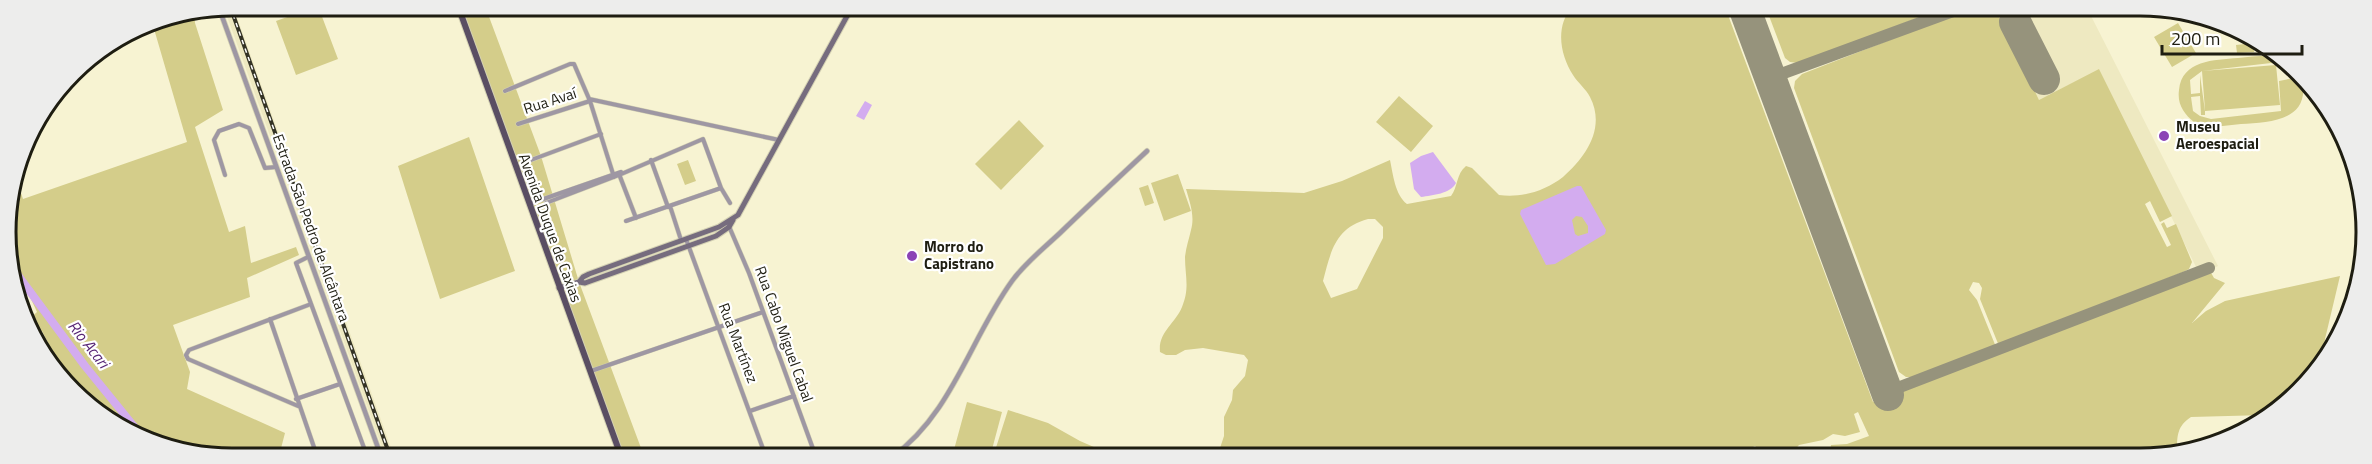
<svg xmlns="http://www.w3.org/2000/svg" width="2372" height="464" font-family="'Titillium Web',sans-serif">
<rect width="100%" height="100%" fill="#f7f3d2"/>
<path fill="#eee9c1" d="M233,6L394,456H385L224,8Z
M1995,8H2087L2218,266L2200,275L2099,70L2039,100Z"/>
<path fill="#d4cd8a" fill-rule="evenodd" d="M318,6L338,59L296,75L276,21Z
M459,6H485L541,156L579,282L644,456H619Z
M1572,7H1725L1873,402L2210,271L2214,278L2225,283L2192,323L2206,311L2225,301L2340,276L2325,339L2323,359L2300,392L2265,415L2191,417C2177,426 2177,436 2177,452L2155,457H1829L1831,445L1847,444L1869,436L1858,412L1854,414L1860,432L1845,436L1833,434L1823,440L1799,445L1788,457H1768L1755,446L1744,451L1741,457H1217L1224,436V417L1232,400L1233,390L1245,376L1248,360L1244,355L1203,348L1185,350L1176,355H1166L1160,352C1158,332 1175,324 1182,307C1190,288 1185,276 1185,257C1186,247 1189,239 1191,230C1195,216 1190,203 1186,189L1304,193L1342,181L1390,160C1393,174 1395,195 1407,204L1451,196C1458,187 1456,174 1466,166L1472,168L1499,195C1522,198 1545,191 1563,177C1586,157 1606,128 1590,97C1586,89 1578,83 1573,75C1560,55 1555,26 1572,7ZM1368,219H1375L1383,227V238L1357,289L1331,298L1323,281C1331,251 1335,228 1368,219Z
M1766,8H1944L1798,63L1790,62L1785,58Z
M1972,8H1995L2039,100L2099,69L2172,216L2160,222L2150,201L2145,204L2167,247L2171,245L2161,224L2164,222L2167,228L2176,224L2192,262L2189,269L2183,272L1999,346L1980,299L1982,288L1979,283L1973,282L1969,290L1977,300L1996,347L1915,377H1906L1899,372L1794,88L1795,81L1802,74Z
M194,14L195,23L223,110L195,127L229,232L245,226L251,263L296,247L299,255L247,278L250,297L173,325L190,372L187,389L285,433L279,456H211L208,448L196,454L120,428L116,419C83,413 56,359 42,331L35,334L27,321L37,312L12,258L6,218L16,178L23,199L187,142L152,22Z
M2178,23L2196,53L2172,67L2154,37Z
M2254,43V52L2237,53L2236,45Z
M2275,56L2302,79C2311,121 2270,122 2241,124C2226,126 2210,127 2194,129V122C2184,114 2177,104 2179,90C2182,60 2214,60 2238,58C2250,57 2263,55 2275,56ZM2271,63L2283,66L2294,78L2279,81L2281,111L2211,119L2200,116L2193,111L2191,97L2200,96L2201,115H2205V111L2280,105L2276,65L2202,71ZM2202,71L2205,110V111L2200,75V93L2191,94L2190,80Z
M1399,96L1433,126L1411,152L1376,122Z
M1019,120L1044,146L1001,190L975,164Z
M469,137L515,271L440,299L398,166Z
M688,160L696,181L685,185L677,164Z
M1178,174L1191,211L1164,221L1151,183Z
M1148,185L1154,203L1145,206L1139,188Z
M967,402L1002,412L990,457H952Z
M1008,410L1048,423L1080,441L1117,457H993Z"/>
<path fill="#d3acef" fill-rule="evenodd" d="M865,101L872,105L864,120L856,116Z
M1433,152L1456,183C1450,194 1433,195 1421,197L1414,189L1410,163L1421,156Z
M1577,186H1581L1606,230L1605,234L1555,264L1546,265L1520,214L1521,210ZM1576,216L1582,217L1588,226V233L1578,236L1575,234L1572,220Z"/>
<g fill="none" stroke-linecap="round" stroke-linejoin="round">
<path stroke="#d3acef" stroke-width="8" d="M14,270L85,366L141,435"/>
<path stroke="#96937c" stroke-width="12" d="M1770,78L1961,8
M1887,392L2209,268"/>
<path stroke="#96937c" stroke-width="32" d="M1744,7L1888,395
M2015,22L2044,79"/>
<defs>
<path id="minor" d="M505,91L570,64H574L590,101L614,177
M589,99L779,140
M518,124L590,101
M531,160L601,134
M651,160L668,207
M619,174L636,218
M225,175L214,140L219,131L239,124L249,128L265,168L276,167
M546,203L619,175L703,139L721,188L730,203
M529,204L621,172
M670,206L681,240
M626,221L721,188
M728,224L749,273L816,457
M686,239L766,457
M308,257L296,263L367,456
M270,319L317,456
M591,371L763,312
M75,391V392
M296,399L340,384
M298,406L188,359L186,355L189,350L311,304
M750,411L794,396"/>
<path id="tertiary" d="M219,8L381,456
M892,457C952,414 970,339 1012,281C1025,263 1044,248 1060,233C1089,205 1118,178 1147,151"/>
<path id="secondary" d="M579,282L583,277L589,274L719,227L738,215L852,7
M559,288L579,282L585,283L716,236L729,227L733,220
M2347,318L2358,270L2362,225"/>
<path id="primary" d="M458,6L621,456"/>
</defs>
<use href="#minor" stroke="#d4d1b3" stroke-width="5"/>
<use href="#tertiary" stroke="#d4d1b3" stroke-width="6"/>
<use href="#secondary" stroke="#d4d1b3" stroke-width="7"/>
<use href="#primary" stroke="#d4d1b3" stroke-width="8"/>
<use href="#minor" stroke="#9e97a3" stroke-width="4"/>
<use href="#tertiary" stroke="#9e97a3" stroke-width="4.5"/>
<use href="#secondary" stroke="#766c7e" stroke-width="5"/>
<use href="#primary" stroke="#5a4e63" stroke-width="6"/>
<defs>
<path id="rail" d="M230,6L390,456"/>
</defs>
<use href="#rail" stroke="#343325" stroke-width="4"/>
<use href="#rail" stroke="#fff" stroke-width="1.5" stroke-dasharray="4.5" stroke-linecap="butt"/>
</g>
<g fill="#8b43b6" stroke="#fff" stroke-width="2">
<circle cx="2164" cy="136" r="6"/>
<circle cx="912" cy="256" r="6"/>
</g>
<g text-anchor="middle" stroke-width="4.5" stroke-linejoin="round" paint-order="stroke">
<g font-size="15" fill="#1e1d11" stroke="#fff">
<text transform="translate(550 101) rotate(-18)" y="5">Rua Avaí</text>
<text transform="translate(311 228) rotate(70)" y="5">Estrada São Pedro de Alcântara</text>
<text transform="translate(550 228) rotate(70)" y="5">Avenida Duque de Caxias</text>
<text transform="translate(784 334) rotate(70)" y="5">Rua Cabo Miguel Cabal</text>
<text transform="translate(738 343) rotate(69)" y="5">Rua Martínez</text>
</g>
<g font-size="15" font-weight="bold" fill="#1e1d11" stroke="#fff" text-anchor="start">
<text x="2176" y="132">Museu<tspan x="2176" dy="17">Aeroespacial</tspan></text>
<text x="924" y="252">Morro do<tspan x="924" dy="17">Capistrano</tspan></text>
</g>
<g font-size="16" font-style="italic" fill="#582776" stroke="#fff">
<text transform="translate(89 344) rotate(52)" y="6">Rio Acari</text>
</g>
</g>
<path d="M0 0H2372V464H0ZM232 16H2140A216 216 0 0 1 2356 232V232A216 216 0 0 1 2140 448H232A216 216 0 0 1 16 232V232A216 216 0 0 1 232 16Z" fill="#ededec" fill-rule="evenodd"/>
<path fill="none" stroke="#1e1d11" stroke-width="3" d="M232 16H2140A216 216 0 0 1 2356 232V232A216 216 0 0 1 2140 448H232A216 216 0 0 1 16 232V232A216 216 0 0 1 232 16Z"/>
<path d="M2162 45v9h140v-9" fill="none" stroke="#1e1d11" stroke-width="3"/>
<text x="2171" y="45" font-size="18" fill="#1e1d11" stroke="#ffffff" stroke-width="4.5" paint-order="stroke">200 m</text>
</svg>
